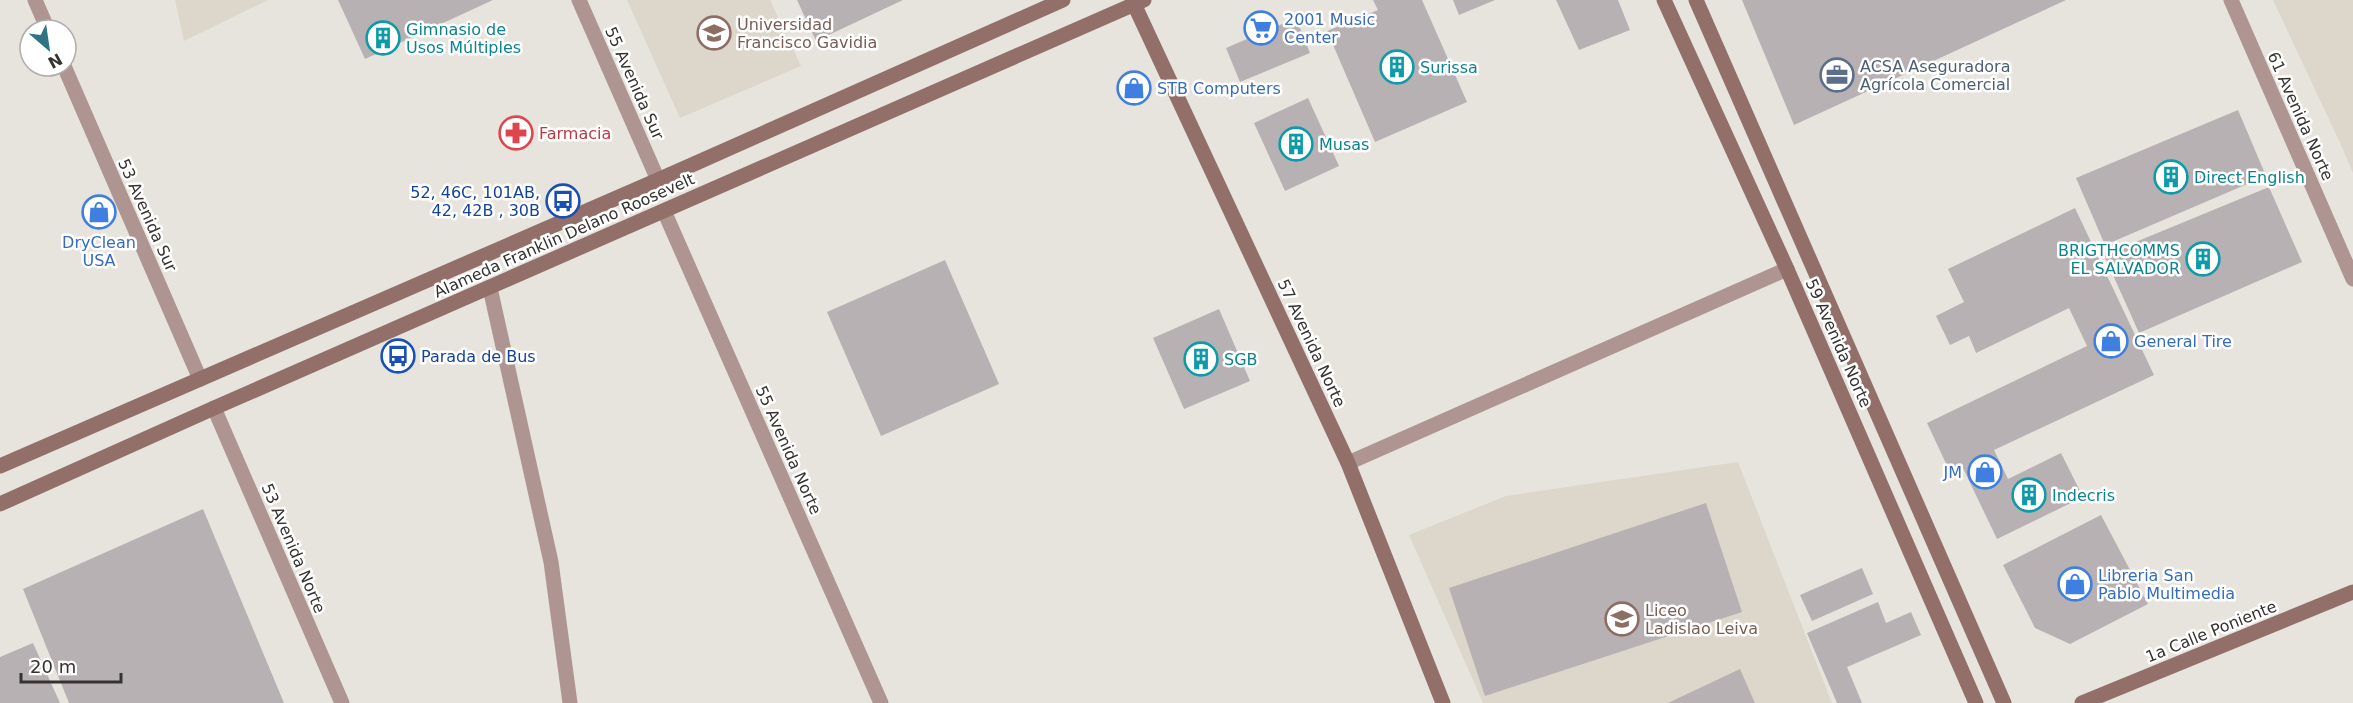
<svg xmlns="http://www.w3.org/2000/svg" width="2353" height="703" font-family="'DejaVu Sans',sans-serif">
<rect width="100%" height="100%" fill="#e7e4de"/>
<path fill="#dcd7ca" d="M175,0H268L184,41Z
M627,0H770L801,66L680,118Z
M2273,0H2353V173L2341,145Z
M1738,462L1832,703H1483L1409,535L1506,496Z"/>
<path fill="#b8b1b4" d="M338,0H493L365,59Z
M797,0H903L816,41Z
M1373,0H1422L1467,102L1375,142L1327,31L1378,10Z
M1453,0H1495L1459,15Z
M1556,0H1618L1630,30L1579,50Z
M1742,0H2066L1794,125Z
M1296,18L1310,53L1240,82L1226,48Z
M1308,98L1339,166L1285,191L1254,123Z
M2238,110L2266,176L2105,245L2076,178Z
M2269,187L2302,262L2139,333L2104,255Z
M2075,208L2154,375L1994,450L2008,479L2061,453L2083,497L1997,539L1962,466L1950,472L1927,423L2087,346L2069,308L1976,353L1969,336L1950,345L1936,316L1964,302L1948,269Z
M945,260L999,384L881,436L827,312Z
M1219,309L1250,381L1184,409L1153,338Z
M1706,503L1742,612L1485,696L1449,588Z
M203,509L284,703H69L23,589Z
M2101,515L2148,604L2070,644L2035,628L2003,565Z
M1862,568L1873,594L1812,621L1800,595Z
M1878,602L1886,623L1911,612L1921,635L1847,667L1862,703H1837L1807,633Z
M33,643L60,703H0V657Z
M1740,669L1755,703H1668Z"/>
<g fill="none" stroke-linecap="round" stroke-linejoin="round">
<path stroke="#ae9591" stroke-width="15" d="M35,0L48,30
M579,0L658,180
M2231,0L2353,279
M64,66L200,379
M664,211L881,703
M490,288L551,562L570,703
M214,408L342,703
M1348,463L1787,269"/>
<path stroke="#926f69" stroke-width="15" d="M1664,0L1787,269L1976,703
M1696,0L2004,703
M1134,4L1348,463L1443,703
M0,466L658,180L1063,0
M0,504L214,408L1144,0
M2082,703L2353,592"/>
</g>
<defs>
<symbol id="supermarket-ring" viewBox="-11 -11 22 22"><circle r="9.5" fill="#fff" stroke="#3f7fe0" stroke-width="1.5"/><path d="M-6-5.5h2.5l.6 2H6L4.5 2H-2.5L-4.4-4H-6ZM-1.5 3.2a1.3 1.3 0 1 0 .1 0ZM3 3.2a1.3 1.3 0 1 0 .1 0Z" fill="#3f7fe0"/></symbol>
<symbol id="university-ring" viewBox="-11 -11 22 22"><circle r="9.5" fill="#fff" stroke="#8d6e63" stroke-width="1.5"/><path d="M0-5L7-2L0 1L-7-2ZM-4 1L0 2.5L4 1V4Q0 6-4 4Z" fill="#8d6e63"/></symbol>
<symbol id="building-ring" viewBox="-11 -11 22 22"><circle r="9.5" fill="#fff" stroke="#0f9aa8" stroke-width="1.5"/><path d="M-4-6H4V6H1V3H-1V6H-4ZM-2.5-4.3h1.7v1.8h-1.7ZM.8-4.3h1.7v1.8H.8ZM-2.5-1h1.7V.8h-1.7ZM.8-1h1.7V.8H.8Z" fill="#0f9aa8"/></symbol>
<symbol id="office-ring" viewBox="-11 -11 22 22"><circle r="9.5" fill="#fff" stroke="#5c6f8a" stroke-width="1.5"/><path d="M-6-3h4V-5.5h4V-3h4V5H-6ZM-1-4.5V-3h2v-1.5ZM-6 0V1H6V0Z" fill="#5c6f8a"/></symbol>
<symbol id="shop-ring" viewBox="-11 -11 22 22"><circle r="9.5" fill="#fff" stroke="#3f7fe0" stroke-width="1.5"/><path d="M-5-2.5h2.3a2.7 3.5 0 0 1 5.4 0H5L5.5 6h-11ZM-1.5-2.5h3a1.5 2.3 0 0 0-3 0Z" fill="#3f7fe0"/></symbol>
<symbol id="pharmacy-ring" viewBox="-11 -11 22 22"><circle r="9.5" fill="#fff" stroke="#e0444e" stroke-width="1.5"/><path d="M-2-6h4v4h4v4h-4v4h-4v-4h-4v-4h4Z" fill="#e0444e"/></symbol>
<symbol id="bus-ring" viewBox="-11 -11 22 22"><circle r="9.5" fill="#fff" stroke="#1a4fb4" stroke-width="1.5"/><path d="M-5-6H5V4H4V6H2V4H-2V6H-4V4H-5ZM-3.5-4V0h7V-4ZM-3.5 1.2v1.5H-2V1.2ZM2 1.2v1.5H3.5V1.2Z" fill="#1a4fb4"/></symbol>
<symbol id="school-ring" viewBox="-11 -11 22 22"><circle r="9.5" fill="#fff" stroke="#8d6e63" stroke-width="1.5"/><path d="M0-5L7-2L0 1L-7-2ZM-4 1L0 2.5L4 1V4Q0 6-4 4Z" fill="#8d6e63"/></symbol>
</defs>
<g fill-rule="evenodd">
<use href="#supermarket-ring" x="1242" y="9" width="38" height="38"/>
<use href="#university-ring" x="695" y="14" width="38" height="38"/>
<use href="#building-ring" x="364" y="19" width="38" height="38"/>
<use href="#building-ring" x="1378" y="48" width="38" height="38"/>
<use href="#office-ring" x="1818" y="56" width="38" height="38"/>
<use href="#shop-ring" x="1115" y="69" width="38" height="38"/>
<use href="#pharmacy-ring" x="497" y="114" width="38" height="38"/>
<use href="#building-ring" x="1277" y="125" width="38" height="38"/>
<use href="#building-ring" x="2152" y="158" width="38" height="38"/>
<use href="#bus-ring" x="544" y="182" width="38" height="38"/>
<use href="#shop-ring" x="80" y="193" width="38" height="38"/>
<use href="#building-ring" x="2184" y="240" width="38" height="38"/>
<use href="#shop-ring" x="2092" y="322" width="38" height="38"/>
<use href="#bus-ring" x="379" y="337" width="38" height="38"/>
<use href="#building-ring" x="1182" y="340" width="38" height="38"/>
<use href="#shop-ring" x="1966" y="453" width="38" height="38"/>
<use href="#building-ring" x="2010" y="476" width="38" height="38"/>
<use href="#shop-ring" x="2056" y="565" width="38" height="38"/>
<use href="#school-ring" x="1603" y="600" width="38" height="38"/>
</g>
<g text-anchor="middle" stroke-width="5" stroke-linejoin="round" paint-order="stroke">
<g font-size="16" fill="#366cbe" stroke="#fff" text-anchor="start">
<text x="1284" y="25">2001 Music<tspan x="1284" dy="18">Center</tspan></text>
<text x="1157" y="94">STB Computers</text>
<text x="99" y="248" text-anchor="middle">DryClean<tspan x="99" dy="18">USA</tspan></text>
<text x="2134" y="347">General Tire</text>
<text x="1962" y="478" text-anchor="end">JM</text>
<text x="2098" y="581">Libreria San<tspan x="2098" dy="18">Pablo Multimedia</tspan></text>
</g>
<g font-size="16" fill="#785e54" stroke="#fff" text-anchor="start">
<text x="737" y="30">Universidad<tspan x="737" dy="18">Francisco Gavidia</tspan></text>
<text x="1645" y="616">Liceo<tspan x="1645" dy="18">Ladislao Leiva</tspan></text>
</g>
<g font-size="16" fill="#0d838f" stroke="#fff" text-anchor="start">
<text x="406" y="35">Gimnasio de<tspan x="406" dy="18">Usos Múltiples</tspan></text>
<text x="1420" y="73">Surissa</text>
<text x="1319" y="150">Musas</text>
<text x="2194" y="183">Direct English</text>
<text x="2180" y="256" text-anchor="end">BRIGTHCOMMS<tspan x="2180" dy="18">EL SALVADOR</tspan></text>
<text x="1224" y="365">SGB</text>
<text x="2052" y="501">Indecris</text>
</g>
<g font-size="16" fill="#4e5e75" stroke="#fff" text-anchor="start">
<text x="1860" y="72">ACSA Aseguradora<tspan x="1860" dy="18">Agrícola Comercial</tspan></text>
</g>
<g font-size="16" fill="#343330" stroke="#fff">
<text transform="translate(635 83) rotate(66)" y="6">55 Avenida Sur</text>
<text transform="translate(2301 116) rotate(66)" y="6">61 Avenida Norte</text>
<text transform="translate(148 215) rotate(66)" y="6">53 Avenida Sur</text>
<text transform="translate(564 235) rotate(-24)" y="6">Alameda Franklin Delano Roosevelt</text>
<text transform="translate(1312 343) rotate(65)" y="6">57 Avenida Norte</text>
<text transform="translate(1839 343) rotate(66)" y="6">59 Avenida Norte</text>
<text transform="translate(789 450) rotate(66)" y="6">55 Avenida Norte</text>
<text transform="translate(294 548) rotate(67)" y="6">53 Avenida Norte</text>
<text transform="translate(2211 631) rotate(-22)" y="6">1a Calle Poniente</text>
</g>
<g font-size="16" fill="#be3a42" stroke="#fff" text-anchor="start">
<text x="539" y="139">Farmacia</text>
</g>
<g font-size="16" fill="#164399" stroke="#fff" text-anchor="end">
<text x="540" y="198">52, 46C, 101AB,<tspan x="540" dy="18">42, 42B , 30B</tspan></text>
<text x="421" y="362" text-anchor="start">Parada de Bus</text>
</g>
</g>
<g transform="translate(48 48) rotate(151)"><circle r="28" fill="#ffffff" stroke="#aeadac" stroke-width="1.5"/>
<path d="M0-4.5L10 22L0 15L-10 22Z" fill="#2f7482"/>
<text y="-9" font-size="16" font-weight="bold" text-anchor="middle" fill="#343330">N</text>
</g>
<path d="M21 673v9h100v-9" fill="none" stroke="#343330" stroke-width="3"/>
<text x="30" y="673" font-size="18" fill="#343330" stroke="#ffffff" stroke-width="4.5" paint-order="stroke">20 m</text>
</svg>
